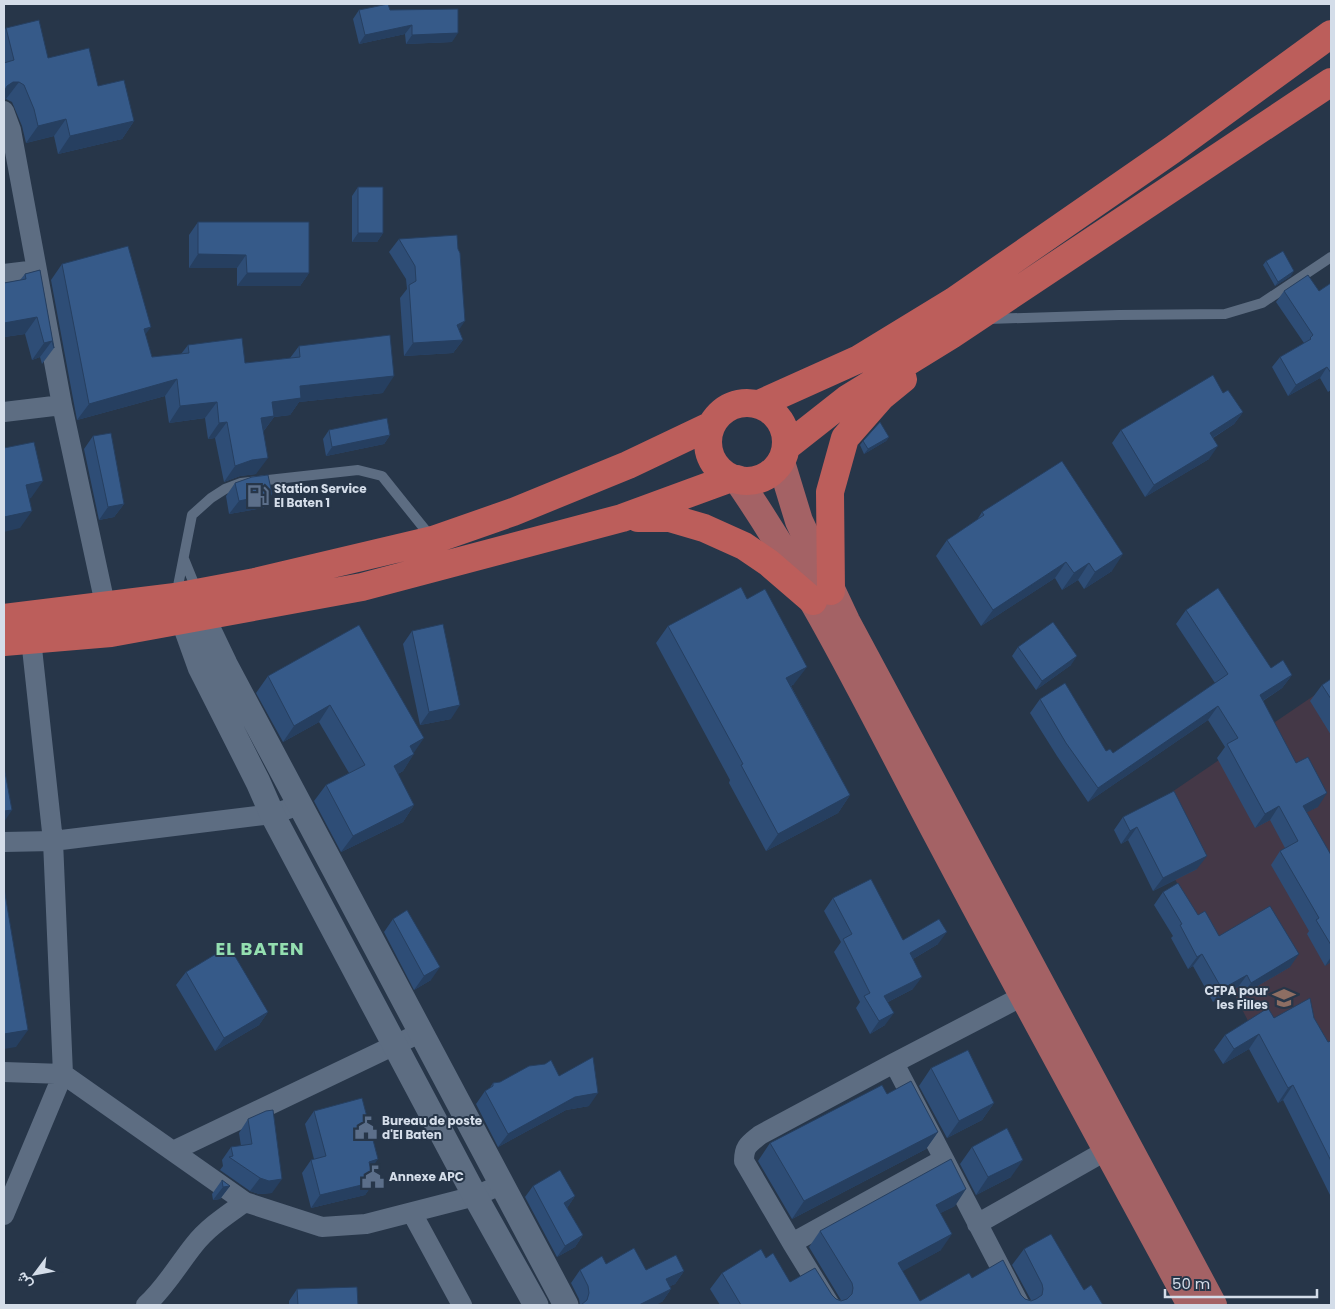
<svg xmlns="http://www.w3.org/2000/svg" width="1335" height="1309" font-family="Poppins,Vazirmatn,sans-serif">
<rect width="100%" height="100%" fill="#273649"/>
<path fill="#443847" d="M1331,684V1182L1141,813Z"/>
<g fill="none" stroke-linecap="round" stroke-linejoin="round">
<path stroke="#5d6d82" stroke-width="10" d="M988,319L1119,315L1225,314L1262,303L1331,257
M184,559L197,591
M176,596L192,515L211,498L225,489L241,483L358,470L382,476L431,537"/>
<path stroke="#5d6d82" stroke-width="20" d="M4,111L11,130L62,405L108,618
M4,274L37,270
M4,412L62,405
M31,639L53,841L63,1074L245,1202L322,1227L366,1224L475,1196L503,1184
M4,842L53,841L272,814L301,805
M894,1063L1020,1305
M4,1072L63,1074L4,1215
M173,1151L420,1033
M412,1213L462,1305
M977,1224L1107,1150
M792,1243L744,1161C744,1146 749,1144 760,1135L894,1063L1023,996
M146,1305C165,1288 178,1265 194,1245C208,1227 227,1215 245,1202
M830,1305L792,1243L944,1159"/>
<path stroke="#5d6d82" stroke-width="25" d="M198,596L202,616L225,664L566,1305
M176,600L200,667L258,782L272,814L475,1196L536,1305"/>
<path stroke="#a46265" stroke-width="28" d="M781,462L799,521L846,621L1213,1305
M737,479C816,594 876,720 941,842C1023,997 1108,1151 1191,1305"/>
<path stroke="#bc5e5b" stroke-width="28" d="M708 442a39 39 0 1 1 78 0a39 39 0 1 1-78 0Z
M759,404L859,359L954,301L1172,150L1331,34
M786,447L847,399L951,335L1331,82
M638,518H670L704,528L744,546L769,563L813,601
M831,591L830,492L845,438L881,397L903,379
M4,618L175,597L255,582L433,540L513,512L628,465L710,426
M4,642L111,633L362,587L622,518L731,478"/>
</g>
<path fill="#2e4d76" d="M359,10H390L452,42L406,44L405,34L359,44L353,19Z
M6,28L48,58L98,86L134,121L122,139L58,154L54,136L26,143L22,126L12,102L6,99L4,100V31Z
M358,187L383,233L377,242H352V196Z
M198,222L309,273L300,286H237V268H189V235Z
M399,239L458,249L459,330L463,340L453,353L404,356L400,298L407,289L406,279L389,252Z
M1266,261L1291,276L1275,286L1263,265Z
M62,264L145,334L152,357L181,354L188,345L245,363L290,358L299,346L383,393L299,402L290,415L274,417L263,432L256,474L240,476L224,482L215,438L208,439L205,418L169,423L165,396L77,420L51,280Z
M40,270L54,348L42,364L40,357L32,360L25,334L4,337V283L20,280L25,274Z
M1331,283V390L1328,392L1320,378L1288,396L1272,367L1280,357L1304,343L1276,302L1284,291H1319Z
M1223,393L1243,412L1234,424L1213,438L1209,459L1145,497L1112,443L1121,430Z
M329,430L390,435L384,444L326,456L323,439Z
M93,436L124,504L114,517L99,520L84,449Z
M889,437L886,441L864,454L860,445L863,441Z
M235,483L272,494L263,508L229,514L226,496Z
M982,512L1112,571L1084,589L1078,580L1062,590L1055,578L981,626L936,556L947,540L977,520Z
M1186,610L1271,668L1292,675L1282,688L1263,701L1318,807L1306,812L1331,855V962L1325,966L1307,934L1309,931L1271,865L1280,851L1285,848L1270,820L1255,828L1217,758L1225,747L1208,720L1088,802L1057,756L1030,713L1040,699L1106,751L1113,753L1215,683L1176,624Z
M359,625L414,753L403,771L398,774L414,805L403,822L341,852L314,801L326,785L349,773L319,722L283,742L256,693L268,676Z
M668,626L794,684L791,686L850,795L838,813L766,851L729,783L730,780L656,643Z
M412,631L451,719L420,725L403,644Z
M1018,647L1071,665L1036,690L1012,656Z
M1331,679V735L1310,701L1322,685Z
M1123,817L1197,869L1153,891L1128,840L1121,844L1114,830Z
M1163,892L1198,915L1219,936L1290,967L1242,995L1238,987L1213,1002L1193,966L1188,969L1171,938L1173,936L1154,905Z
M833,898L903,940L938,944L913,959V989L888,1002L885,1025L870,1034L856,1008L860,1002L834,952L841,942L824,911Z
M393,919L431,980L414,990L384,932Z
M186,972L268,1012L259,1025L215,1051L176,985Z
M1274,1018H1314L1328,1042L1331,1041V1197L1283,1100L1278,1103L1249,1049L1223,1064L1214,1050L1225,1035Z
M931,1068L994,1103L982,1120L947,1138L919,1086Z
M559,1076L589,1106L566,1110L498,1147L476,1104L485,1091L489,1089L493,1083Z
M314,1111L371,1169L374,1182L365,1195L311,1208L302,1173L311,1160L314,1159L305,1124Z
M248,1119L272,1193L259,1194L250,1191L220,1170L223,1166L222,1160L231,1147L241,1146L239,1133Z
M938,1132L926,1149L792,1219L758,1161L770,1143Z
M972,1147L1011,1177L976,1195L960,1164Z
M222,1180L230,1186L220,1199L213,1200L212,1194Z
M533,1186L575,1196L567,1208L583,1235L575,1247L557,1257L525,1197Z
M955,1206L940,1213L941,1250L902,1271L920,1301L972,1278L1021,1295L1025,1299L1031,1300L1012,1265L1024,1249L1084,1290L1103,1305H720L710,1289L722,1273L766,1258L790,1282L832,1295L836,1299L841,1300L809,1247L820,1231Z
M580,1270H646L684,1271L675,1284L670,1286L671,1289L662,1302L580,1305L579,1299L571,1283Z
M297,1289L358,1305H289V1301Z"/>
<path fill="#263f60" d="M412,25L405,34L359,44L365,35Z
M458,33L452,42L406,44L412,35Z
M13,82H19L6,99L4,100V92L7,86Z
M66,119L54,136L26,143L38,126Z
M134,121L122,139L58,154L70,136Z
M358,233H383L377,242H352Z
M198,254L246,255L237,268H189Z
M1294,271L1291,276L1275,286L1278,282Z
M247,273H309L300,286H237Z
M37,317L25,334L4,337V323Z
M465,321L456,334L457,325Z
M151,327L139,343L144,329Z
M463,340L453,353L404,356L413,343Z
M52,341L40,357L32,360L44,343Z
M1327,367L1320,378L1288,396L1296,385Z
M394,376L383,393L299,402L290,415L274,417L262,433L249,434L272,402L300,386Z
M177,379L165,396L77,420L89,404Z
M217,402L205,418L169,423L180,406Z
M1243,412L1234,424L1201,445L1210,433Z
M227,422L215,438L208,439L219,423Z
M390,435L384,444L326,456L332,447Z
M889,437L886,441L864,454L868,449Z
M1218,446L1209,459L1145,497L1154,485Z
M268,458L256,474L240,476L224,482L235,466L252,460Z
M43,481L31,498L14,502L26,485Z
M272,494L263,508L229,514L239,501Z
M124,504L114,517L99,520L108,507Z
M32,511L20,528L4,532V517Z
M1123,554L1112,571L1084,589L1095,572Z
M1066,562L1055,578L981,626L993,610Z
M1089,563L1078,580L1062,590L1074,573Z
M1077,656L1071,665L1036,690L1042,681Z
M807,667L794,684L774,695L786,678Z
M1292,675L1282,688L1250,709L1260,695Z
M330,705L319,722L283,742L294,726Z
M460,705L451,719L420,725L429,712Z
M1218,706L1208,720L1088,802L1098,788Z
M424,738L413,754L410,746Z
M414,754L403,771L383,782L394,766Z
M1327,793L1318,807L1293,819L1303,806Z
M850,795L838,813L766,851L778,834Z
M414,805L403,822L341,852L353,836Z
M1279,806L1270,820L1255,828L1265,814Z
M12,810L4,822V811Z
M1137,827L1128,840L1121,844L1130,831Z
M1207,856L1197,869L1153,891L1163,878Z
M947,932L938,944L901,966L910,953Z
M1202,954L1193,966L1188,969L1197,957Z
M1299,954L1290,967L1242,995L1251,983Z
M1331,957V962L1325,966Z
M440,967L431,980L414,990L424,976Z
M1247,975L1238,987L1213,1002L1222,989Z
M922,977L913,989L876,1008L884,996Z
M268,1012L259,1025L215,1051L224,1038Z
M894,1013L885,1025L870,1034L879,1021Z
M28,1030L16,1047L4,1049V1034Z
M1259,1034L1249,1049L1223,1064L1234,1049Z
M1293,1085L1283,1100L1278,1103L1288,1088Z
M598,1093L589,1106L566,1110L498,1147L508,1134L575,1097Z
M994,1103L982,1120L947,1138L959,1121Z
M938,1132L926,1149L792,1219L804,1201Z
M378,1159L369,1172V1162Z
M1023,1160L1011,1177L976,1195L988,1177Z
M260,1178L282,1179L272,1193L259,1194L250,1191Z
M374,1182L365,1195L311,1208L320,1195Z
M230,1186L220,1199L213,1200L223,1187Z
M966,1189L955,1206L925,1221L936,1205Z
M575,1196L567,1208L564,1203Z
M952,1234L941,1250L887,1280L898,1263Z
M583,1235L575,1247L557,1257L565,1246Z
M684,1271L675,1284L657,1292L666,1279Z
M671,1289L662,1302L656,1305H639Z"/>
<path fill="#365a89" stroke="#263f60" d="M388,4L390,10L458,9V33L412,35V25L365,35L359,10Z
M39,20L48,58L89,48L98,86L124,80L134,121L70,136L66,119L38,126L34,109L24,85L19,82H13L7,86L5,90L4,84V63L14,60L6,28Z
M358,187H383V233H358Z
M198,222H309V273H247L246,255L198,254Z
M457,235L458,249L460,253L465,321L457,325L463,340L413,343L409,285L416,281L415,266L399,239Z
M128,246L151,327L144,329L152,357L189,353L188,345L242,338L245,363L300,357L299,346L390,335L394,376L300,386L301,398L272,402L274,416L261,418L268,458L252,460L235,466L227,422L219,423L217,402L180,406L177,379L89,404L62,264Z
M1283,251L1294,271L1278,282L1266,261Z
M40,270L54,348L52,341L44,343L37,317L4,323V283L26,279L25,274Z
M1308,275L1319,291L1331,283V373L1327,367L1296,385L1280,357L1311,339L1310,338L1313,335L1284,291Z
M1213,375L1223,393L1228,390L1243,412L1210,433L1218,446L1154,485L1121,430Z
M387,418L390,435L332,447L329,430Z
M880,422L889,437L868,449L863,441Z
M111,433L124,504L108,507L93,436Z
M34,442L43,481L26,485L32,511L4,517V448Z
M1062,461L1123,554L1095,572L1089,563L1074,573L1066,562L993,610L947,540L984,515L982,512Z
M268,475L272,494L239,501L235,483L252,477Z
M741,587L747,599L765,589L807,667L786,678L850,795L778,834L741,765L743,764L668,626Z
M1218,588L1271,668L1283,660L1292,675L1260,695L1296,763L1308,757L1327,793L1303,806L1331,855V945L1316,920L1319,918L1280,851L1298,841L1279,806L1265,814L1227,744L1238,738L1218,706L1098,788L1066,743L1040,699L1065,683L1106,751L1110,749L1113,753L1228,674L1186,610Z
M1053,622L1077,656L1042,681L1018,647Z
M443,624L460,705L429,712L412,631Z
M359,625L424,738L410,746L414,754L394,766L414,805L353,836L326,785L365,765L330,705L294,726L268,676Z
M1331,679V699L1322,685Z
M4,767L12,810L4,811Z
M1174,791L1207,856L1163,878L1137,827L1130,831L1123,817Z
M871,879L903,940L939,919L947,932L910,953L922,977L884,996L894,1013L879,1021L864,996L870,993L843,939L852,934L833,898Z
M1178,883L1198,915L1205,911L1219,936L1270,906L1299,954L1251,983L1247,975L1222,989L1202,954L1197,957L1180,925L1182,924L1163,892Z
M4,888L28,1030L4,1034Z
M407,910L440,967L424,976L393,919Z
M229,946L268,1012L224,1038L186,972Z
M1310,998L1314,1018L1328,1042L1331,1041V1161L1293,1085L1288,1088L1259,1034L1234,1049L1225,1035L1268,1008L1274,1018Z
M968,1050L994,1103L959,1121L931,1068Z
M593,1057L598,1093L575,1097L508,1134L485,1091L493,1086V1083L500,1082L529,1066L545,1064L551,1060L559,1076Z
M911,1081L938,1132L804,1201L770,1143L882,1085L887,1094Z
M362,1098L378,1159L369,1162L374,1182L320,1195L311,1160L326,1156L314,1111Z
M273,1110L282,1179L269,1181L260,1178L229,1157L233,1156L231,1147L252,1144L248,1119L266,1111Z
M1007,1128L1023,1160L988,1177L972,1147Z
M951,1159L966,1189L936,1205L952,1234L898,1263L920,1301L969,1273L972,1278L1003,1260L1021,1295L1025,1299L1031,1301L1036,1299L1042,1295L1043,1289L1042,1284L1024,1249L1051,1234L1084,1290L1091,1285L1103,1305H741L722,1273L761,1249L766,1258L773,1253L790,1282L815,1268L832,1295L836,1299L841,1301L847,1299L852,1294L853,1288L852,1283L820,1231Z
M560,1170L575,1196L564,1203L583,1235L565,1246L533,1186Z
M222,1180L230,1186L223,1187Z
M634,1248L646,1270L676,1255L684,1271L666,1279L671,1289L639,1305H580H581L587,1300L589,1293L588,1286L580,1270L602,1256L606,1264Z
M357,1287L358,1305H298L297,1289Z"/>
<defs>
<symbol id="fuel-bare" viewBox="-9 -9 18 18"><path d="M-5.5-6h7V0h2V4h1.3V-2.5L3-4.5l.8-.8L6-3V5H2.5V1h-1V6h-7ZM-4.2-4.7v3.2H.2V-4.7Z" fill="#5c6f8a" stroke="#273649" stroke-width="2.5" paint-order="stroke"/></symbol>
<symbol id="university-bare" viewBox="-9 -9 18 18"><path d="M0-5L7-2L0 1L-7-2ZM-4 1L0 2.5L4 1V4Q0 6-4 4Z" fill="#8d6e63" stroke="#273649" stroke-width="2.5" paint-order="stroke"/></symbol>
<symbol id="civic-bare" viewBox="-9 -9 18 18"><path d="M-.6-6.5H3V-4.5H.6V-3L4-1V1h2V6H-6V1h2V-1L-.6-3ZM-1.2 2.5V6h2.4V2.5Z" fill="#5c6f8a" stroke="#273649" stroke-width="2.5" paint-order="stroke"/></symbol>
</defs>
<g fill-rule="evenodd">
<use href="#fuel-bare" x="242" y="480" width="32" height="32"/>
<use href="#university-bare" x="1268" y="982" width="32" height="32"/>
<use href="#civic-bare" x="350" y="1112" width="32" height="32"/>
<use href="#civic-bare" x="357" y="1161" width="32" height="32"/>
</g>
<g text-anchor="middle" stroke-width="4" stroke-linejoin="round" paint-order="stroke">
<g font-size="12" font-weight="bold" fill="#d4dde9" stroke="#273649" text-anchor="start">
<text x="274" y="493">Station Service<tspan x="274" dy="14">El Baten 1</tspan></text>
<text x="1268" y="995" text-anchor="end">CFPA pour<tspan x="1268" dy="14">les Filles</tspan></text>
<text x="382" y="1125">Bureau de poste<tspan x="382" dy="14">d'El Baten</tspan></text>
<text x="389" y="1181">Annexe APC</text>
</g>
<g font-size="18" font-weight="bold" letter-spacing="1" fill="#94dfb0" stroke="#273649">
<text x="260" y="955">EL BATEN</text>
</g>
</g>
<rect width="1335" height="1309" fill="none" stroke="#d4dde9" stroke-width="10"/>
<g transform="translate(35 1274) rotate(238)" stroke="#273649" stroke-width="4" paint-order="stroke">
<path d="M0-4L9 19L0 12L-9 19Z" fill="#d4dde9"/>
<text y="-8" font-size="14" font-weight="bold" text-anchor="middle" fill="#d4dde9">ش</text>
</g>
<path d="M1165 1289v8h152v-8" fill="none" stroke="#d4dde9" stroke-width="2.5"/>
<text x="1172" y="1289" font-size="15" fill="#d4dde9" stroke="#273649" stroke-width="4" paint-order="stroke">50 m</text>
</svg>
